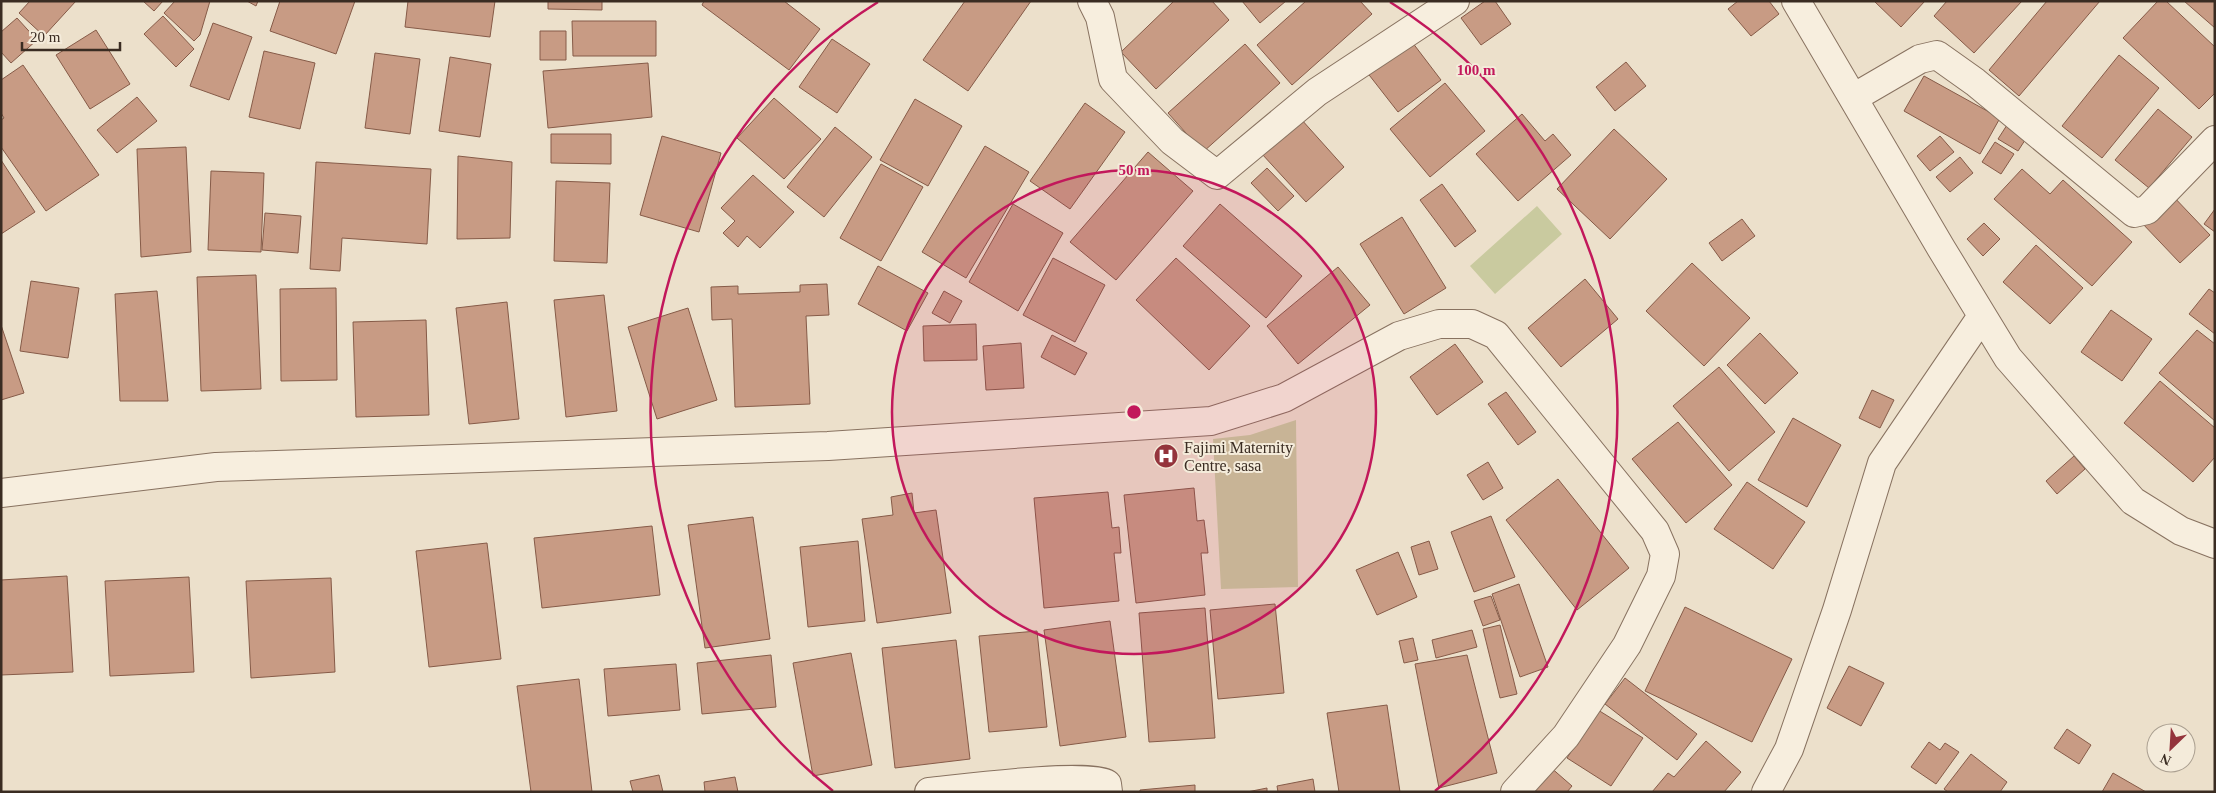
<svg xmlns="http://www.w3.org/2000/svg" width="2216" height="793" font-family="'Times New Roman',serif">
<rect width="100%" height="100%" fill="#ece0cb"/>
<path fill="#c9ca9f" d="M1537,206L1562,234L1495,294L1470,266Z
M1296,420L1298,587L1221,589L1213,439L1250,435Z"/>
<path fill="#c89b84" stroke="#865b48" d="M30,1H76L44,36L19,13Z
M143,1H163L154,11Z
M175,1H210L200,35L194,41L164,13Z
M247,1H258L256,6Z
M280,1H355L336,54L270,31Z
M408,1H495L490,37L405,27Z
M548,1H602V10L548,9Z
M704,1H784L820,29L789,70L702,5Z
M965,1H1031L968,91L923,60Z
M1174,1H1212L1229,20L1156,89L1121,52Z
M1242,1H1286L1260,23Z
M1306,1H1360L1372,14L1292,85L1257,45Z
M1485,1H1495L1511,24L1481,45L1461,18Z
M1738,1H1769L1779,14L1751,36L1728,9Z
M1874,1H1925L1901,27Z
M1947,1H2022L1974,53L1934,16Z
M2047,1H2100L2019,96L1989,70Z
M2158,1H2166L2215,47V93L2199,109L2123,38Z
M2184,1H2215V28Z
M163,16L194,49L176,67L144,34Z
M17,18L37,40L11,63L1,52V32Z
M572,21H656V56H573Z
M213,23L252,37L229,100L190,86Z
M96,30L130,84L90,109L56,55Z
M540,31H566V60H540Z
M1409,38L1441,80L1398,112L1366,71Z
M832,39L870,64L837,113L799,87Z
M1245,44L1280,83L1203,152L1168,113Z
M264,51L315,63L300,129L249,117Z
M375,53L420,59L410,134L365,128Z
M2119,55L2159,88L2102,158L2062,126Z
M450,57L491,64L480,137L439,131Z
M1626,62L1646,86L1615,111L1596,87Z
M648,63L652,117L548,128L543,71Z
M23,65L99,175L46,211L1,147V120L4,118L1,113V80Z
M1924,76L2000,118L1980,154L1904,111Z
M1445,83L1485,131L1430,177L1390,129Z
M137,97L157,121L117,153L97,130Z
M774,98L821,139L784,179L737,138Z
M915,99L962,126L928,186L880,160Z
M1085,103L1125,132L1070,209L1030,181Z
M2158,109L2192,137L2149,188L2115,160Z
M1522,114L1545,141L1553,134L1571,155L1518,201L1476,154Z
M1301,119L1344,167L1306,202L1262,154Z
M2007,125L2027,137L2018,151L1998,139Z
M835,127L872,157L824,217L787,187Z
M1614,129L1667,179L1610,239L1557,189Z
M551,134H611V164L551,163Z
M662,136L721,153L699,232L640,215Z
M1940,136L1954,152L1930,171L1917,156Z
M1995,142L2014,154L2001,174L1982,162Z
M985,146L1029,172L966,278L922,252Z
M186,147L191,252L141,257L137,149Z
M1148,152L1193,191L1116,280L1070,242Z
M458,156L512,162L510,238L457,239Z
M1960,157L1973,173L1950,192L1936,177Z
M1,160L35,212L1,234Z
M316,162L431,169L427,244L342,238L340,271L310,269Z
M881,164L923,187L881,261L840,238Z
M1267,168L1294,196L1278,211L1251,183Z
M2022,169L2050,194L2063,180L2132,242L2092,286L1994,199Z
M211,171L264,173L261,252L208,250Z
M753,175L794,212L760,248L747,236L738,247L723,233L735,221L721,208Z
M556,181L610,183L607,263L554,261Z
M1442,184L1476,231L1455,247L1420,200Z
M2171,194L2210,235L2180,263L2141,222Z
M1013,204L1063,233L1018,311L969,282Z
M1220,204L1302,276L1266,318L1183,246Z
M2215,209V232L2204,224Z
M265,213L301,216L298,253L262,250Z
M1402,217L1446,288L1404,314L1360,244Z
M1742,219L1755,236L1722,261L1709,243Z
M1984,223L2000,239L1983,256L1967,239Z
M2036,245L2083,288L2050,324L2003,282Z
M1053,258L1105,285L1075,342L1023,315Z
M1176,258L1250,326L1209,370L1136,300Z
M1692,263L1750,318L1704,366L1646,311Z
M878,266L928,293L907,331L858,304Z
M1338,267L1370,305L1298,364L1267,326Z
M256,275L261,389L201,391L197,277Z
M1585,279L1618,319L1561,367L1528,328Z
M31,281L79,288L68,358L20,351Z
M827,284L829,315L806,316L810,404L735,407L732,319L712,320L711,287L738,286V294L800,292V285Z
M336,288L337,380L281,381L280,289Z
M2209,289L2215,293V334L2189,314Z
M157,291L168,401H120L115,294Z
M944,291L962,301L950,323L932,313Z
M604,295L617,411L566,417L554,300Z
M507,302L519,419L469,424L456,308Z
M688,308L717,400L657,419L628,327Z
M2111,310L2152,339L2122,381L2081,352Z
M426,320L429,415L356,417L353,322Z
M976,324L977,360L924,361L923,326Z
M1,325L24,393L1,400Z
M2197,330L2215,344V421L2159,373Z
M1760,333L1798,373L1765,404L1727,365Z
M1052,335L1087,353L1075,375L1041,357Z
M1021,343L1024,388L986,390L983,346Z
M1455,344L1483,382L1437,415L1410,377Z
M1719,367L1775,432L1729,471L1673,406Z
M2160,381L2215,428V457L2193,482L2124,423Z
M1872,390L1894,400L1880,428L1859,418Z
M1506,392L1536,432L1518,445L1488,404Z
M1793,418L1841,445L1807,507L1758,480Z
M1678,422L1732,485L1686,523L1632,459Z
M2074,456L2085,469L2057,494L2046,481Z
M1488,462L1503,488L1483,500L1467,475Z
M1558,479L1629,568L1577,610L1506,520Z
M1747,482L1805,522L1773,569L1714,529Z
M1194,488L1197,521L1204,520L1208,553H1201L1205,595L1136,603L1124,495Z
M1108,492L1112,528L1119,527L1121,553H1114L1119,601L1044,608L1034,498Z
M912,493L914,513L936,510L951,613L877,623L862,519L893,515L891,497Z
M1491,516L1515,577L1474,592L1451,532Z
M753,517L770,639L705,648L688,525Z
M652,526L660,595L542,608L534,538Z
M858,541L865,621L808,627L800,547Z
M1429,541L1438,569L1419,575L1411,547Z
M487,543L501,659L429,667L416,551Z
M1398,552L1417,597L1377,615L1356,570Z
M67,576L73,672L1,675V580Z
M189,577L194,672L110,676L105,581Z
M331,578L335,672L251,678L246,581Z
M1519,584L1548,667L1520,677L1492,594Z
M1491,596L1500,620L1483,626L1474,601Z
M1275,604L1284,693L1218,699L1210,610Z
M1685,607L1792,659L1752,742L1645,691Z
M1205,608L1215,738L1149,742L1139,613Z
M1110,621L1126,737L1060,746L1044,630Z
M1500,625L1517,694L1500,698L1483,629Z
M1472,630L1477,647L1436,658L1432,640Z
M1037,631L1047,727L989,732L979,636Z
M1413,638L1418,660L1404,663L1399,641Z
M956,640L970,759L895,768L882,648Z
M851,653L872,765L813,776L793,663Z
M771,655L776,707L702,714L697,663Z
M1467,655L1497,773L1439,788L1415,664Z
M676,664L680,710L608,716L604,669Z
M1849,666L1884,683L1861,726L1827,708Z
M1625,678L1697,734L1677,760L1605,704Z
M579,679L592,792H531L517,686Z
M1387,705L1400,792H1339L1327,713Z
M1598,710L1643,738L1611,786L1567,758Z
M2067,729L2091,745L2079,764L2054,748Z
M1706,741L1741,772L1724,792H1652L1668,773L1674,777Z
M1929,742L1940,750L1945,743L1959,752L1936,784L1911,767Z
M1971,754L2007,782L2000,792H1948L1944,789Z
M1549,766L1572,786L1567,792H1525Z
M2113,773L2146,792H2102Z
M659,775L663,792H633L630,781Z
M735,777L738,792H705L704,782Z
M1313,779L1315,792H1278L1277,786Z
M1195,785V792H1140V790Z
M1267,788V792H1247Z"/>
<g fill="none" stroke-linecap="round" stroke-linejoin="round">
<defs>
<path id="minor" d="M1092,1L1100,17L1113,79L1172,141L1217,175L1317,92L1455,1
M1796,1L1941,248L2008,358L2133,501L2181,531L2215,544
M1853,98L1920,59L1937,55L1975,82L2134,213L2147,210L2215,140
M1,493L216,467L828,446L1211,421L1284,398L1399,336L1439,324H1472L1496,335L1655,531L1665,554L1661,576L1627,645L1566,736L1515,792
M929,792C959,789 1088,772 1107,784L1108,792
M1766,792L1789,749L1837,610L1882,463L1982,316"/>
</defs>
<use href="#minor" stroke="#887260" stroke-width="30"/>
<use href="#minor" stroke="#f7eede" stroke-width="28"/>
</g>
<circle cx="1134" cy="412" r="242" fill="#c2185b" fill-opacity=".12"/>
<g fill="none" stroke="#c2185b" stroke-width="2.5">
<circle cx="1134" cy="412" r="242"/>
<path d="M833 791A484 484 0 0 1 878 2M1390 2A484 484 0 0 1 1435 791"/>
</g>
<defs>
<symbol id="hospital-disc" viewBox="-11 -11 22 22"><circle r="9.5" fill="#94343c" stroke="#f4ebda"/><path d="M-5-5h3v3.5h4V-5h3V5h-3V1.5h-4V5h-3Z" fill="#fff"/></symbol>
</defs>
<g fill-rule="evenodd">
<use href="#hospital-disc" x="1152" y="442" width="28" height="28"/>
</g>
<g text-anchor="middle" stroke-width="4" stroke-linejoin="round" paint-order="stroke">
<g font-size="16" fill="#3a2c22" stroke="#f4ebda" text-anchor="start">
<text x="1184" y="453">Fajimi Maternity<tspan x="1184" dy="18">Centre, sasa</tspan></text>
</g>
</g>
<circle cx="1134" cy="412" r="8" fill="#c2185b" stroke="#f4ebda" stroke-width="2.5"/>
<g font-size="15" text-anchor="middle" font-weight="bold" fill="#c2185b" stroke="#f4ebda" stroke-width="4" stroke-linejoin="round" paint-order="stroke">
<text x="1476" y="75">100 m</text>
<text x="1134" y="175">50 m</text>
</g>
<rect width="2216" height="793" fill="none" stroke="#3a2c22" stroke-width="5"/>
<g transform="translate(2171 748) rotate(205)"><circle r="24" fill="#f4ebda" stroke="#aa9f90"/>
<path d="M0-4L9 19L0 12L-9 19Z" fill="#94343c"/>
<text y="-8" font-size="14" font-weight="bold" text-anchor="middle" fill="#3a2c22">N</text>
</g>
<path d="M22 42v8h98v-8" fill="none" stroke="#3a2c22" stroke-width="2.5"/>
<text x="30" y="42" font-size="15" fill="#3a2c22" stroke="#f4ebda" stroke-width="4" paint-order="stroke">20 m</text>
</svg>
